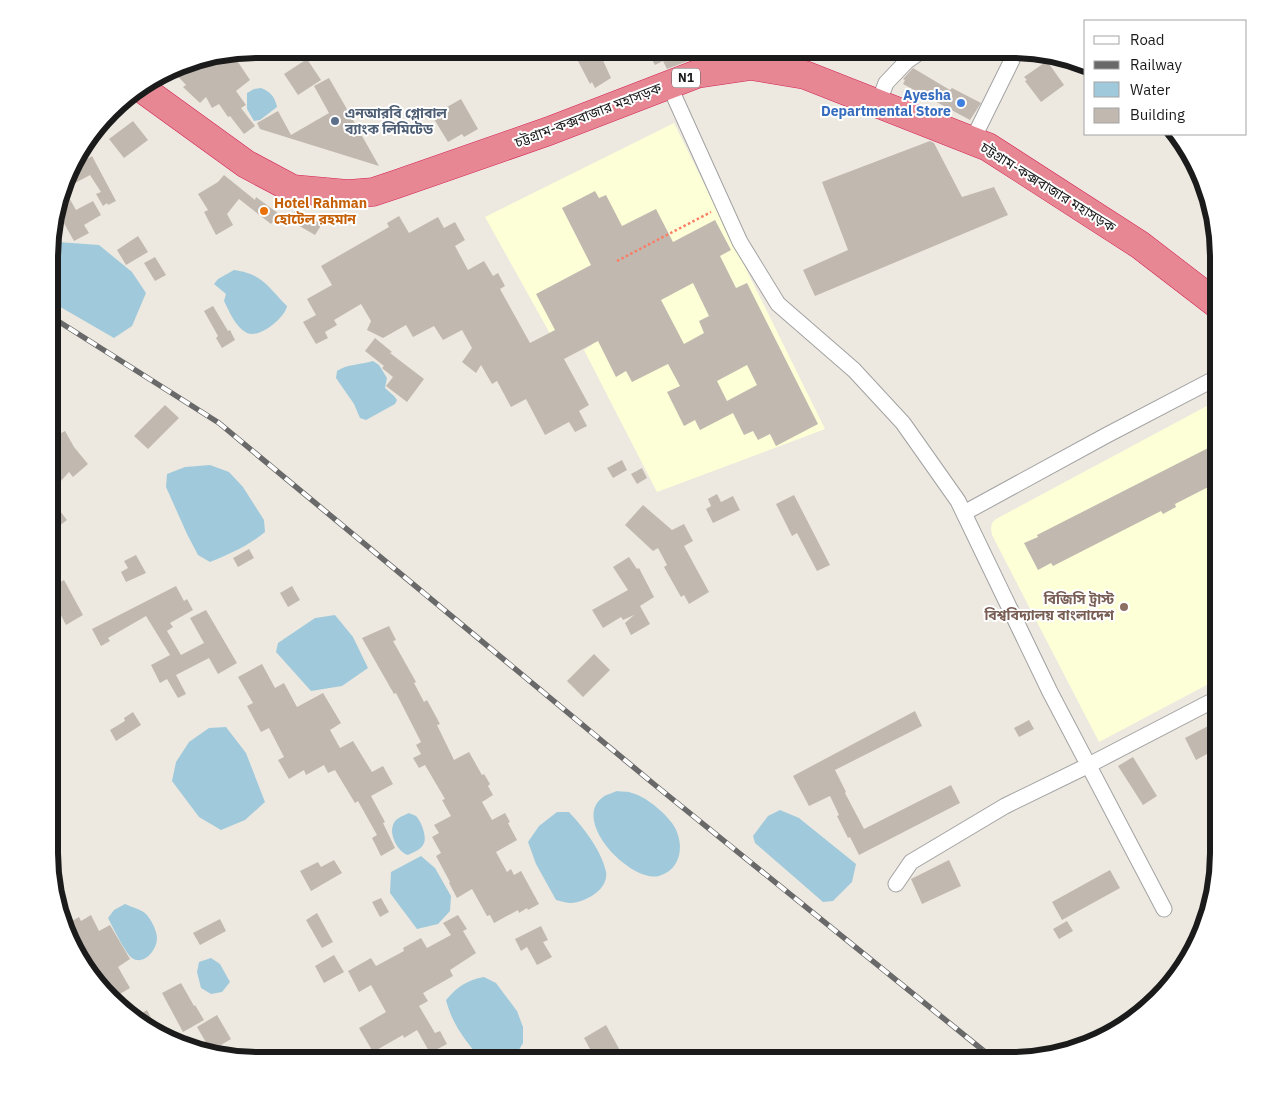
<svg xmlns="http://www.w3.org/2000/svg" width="1267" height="1109" font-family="'IBM Plex Sans','Noto Sans Bengali',sans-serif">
<rect width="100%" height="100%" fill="#ede9e0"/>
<path fill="#fdffd7" d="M674,123L825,429L657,492L584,350L592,345L585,331L557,346L485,217Z
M1218,400V679L1099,742L992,535L991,528L992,523L996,519Z"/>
<path fill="#a0cadb" d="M261,88C271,92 275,97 277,107L260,120L254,121L247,109V93L254,89Z
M58,242L99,245L132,272L146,293L132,326L114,338L50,301L51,243Z
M234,270C263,274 268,287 287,306C285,318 259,339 247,333C236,328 229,311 224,301L226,294L214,284L218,279Z
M373,361L379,365L387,378L385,388L394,396L397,400L395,404L366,420L360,418L354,404L336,378L337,371C347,364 360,365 373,361Z
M210,465L229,472L243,487L264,520L265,532C248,546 230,554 210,562L198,555L187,534L166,487L167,474L185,467Z
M335,615L353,637L368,668L342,686L311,691L276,652L278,643L315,618Z
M226,727L246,753L265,802L245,820L221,830L199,817L172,781L176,762L189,742L209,728Z
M617,791C622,792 628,791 632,793C645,796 664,812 672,823C685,841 683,869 659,876C631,883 570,821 603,797C607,794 613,793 617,791Z
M780,810L799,818L856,864L852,882L833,901L823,902L755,843L753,836L768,816Z
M557,812H569C583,827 602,851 606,872C609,889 586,902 571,903C567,903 561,901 556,900L536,864L528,842L539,826Z
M409,813C411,814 414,815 416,816C421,821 427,836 424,843C422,849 414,852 408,855C398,852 389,835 393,825C395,818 403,816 409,813Z
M421,856L435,868L451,896L450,911L438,924L417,929L390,893L391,872Z
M125,904C131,907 141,909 146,914C151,919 157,931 157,938C157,950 144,966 132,958C126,954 112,926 108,918L114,910Z
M211,958L220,964L230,982L222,992L211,994L201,988L197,972L199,962Z
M484,977L496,983L517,1011L523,1027V1043L517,1053L508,1060H482C466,1042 452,1024 446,1000C457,987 467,980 484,977Z"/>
<path fill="#c1b8b0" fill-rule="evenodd" d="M646,49H710L693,59L667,69L663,61L655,65Z
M232,53L250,80L236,91L246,105L241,108L255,126L244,134L230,116L228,117L219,104L212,108L206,97L200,103L183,87L186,85L172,70L183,63L191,71L219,55Z
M590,54L593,60L601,56L611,78L595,88L592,82L590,84L578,61Z
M307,59L321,80L298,95L284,74Z
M1047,61L1064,85L1041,102L1025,81L1027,80L1024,77Z
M913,68L950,90L952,88L981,103L970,120L903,84L905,80L903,79Z
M329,78L344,104L379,166L260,129L257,123L278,111L291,135L329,113L314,86Z
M461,99L478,129L464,137L462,134L448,142L434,119L449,110L447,107Z
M133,121L148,140L124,158L109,139Z
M930,141L934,143L962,197L994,187L1008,215L815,296L803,270L848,250L822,182Z
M92,156L116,201L108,205L107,203L103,206L96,194L101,192L90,175L64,189L76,210L93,201L101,215L84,225L89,233L74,241L57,211L71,169Z
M224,175L255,200L256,197L279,214L271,224L239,199L227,214L233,225L216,235L204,212L208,210L198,194L218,182Z
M595,191L599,198L606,195L622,226L656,209L673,242L715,220L731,250L720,256L736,288L747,283L818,424L776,446L770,434L758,440L753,431L744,435L733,413L700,430L695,420L684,426L667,392L680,386L668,364L632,382L626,371L616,377L598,341L564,359L589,405L579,411L587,426L575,432L569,422L545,435L526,399L511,407L497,381L492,384L481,365L476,373L462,362L472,348L462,330L443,340L434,326L413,337L406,325L383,338L367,330L371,321L361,304L334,320L337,325L325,332L328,338L316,344L303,322L316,315L307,299L332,285L321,266L389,227L387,223L399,216L409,233L438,217L444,228L455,222L465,240L455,246L468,270L484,261L493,276L498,273L505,286L500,289L530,343L555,330L536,294L591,265L562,208ZM693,283L709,316L699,321L704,333L684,344L661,300ZM747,365L757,385L727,401L717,381Z
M296,209L322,224L315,235L289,220Z
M138,236L148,252L126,265L117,250Z
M155,257L166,275L155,281L144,263Z
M213,306L228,331L230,330L235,340L222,348L216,338L218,336L204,311Z
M375,338L392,352L390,353L424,379L407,402L386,386L393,377L382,368L384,366L365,351Z
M165,405L179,418L148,449L134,436Z
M65,431L74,447L88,464L73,477L69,472L50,493V470L58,461L50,445V439Z
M1218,443V482L1175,504L1176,507L1163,514L1161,511L1053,566L1051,563L1038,570L1024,543L1038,537L1037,535Z
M622,460L627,470L613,478L607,468Z
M642,468L647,478L637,484L631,474Z
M717,494L721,502L733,496L740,510L713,523L706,509L711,506L708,499Z
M794,495L830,565L817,571L797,533L792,536L776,504Z
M50,498L67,520L50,533Z
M643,505L672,530L684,524L693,541L684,546L709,592L689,604L684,595L681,597L664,567L667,565L658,548L653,551L625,525Z
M249,549L254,558L238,567L233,558Z
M136,555L146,573L126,582L121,572L128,568L124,561Z
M629,557L637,569L639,568L654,597L640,606L650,624L631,635L625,623L634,615L623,620L621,617L603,628L592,610L628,590L613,567Z
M64,580L83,615L66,625L50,594V588Z
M176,586L184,601L187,599L193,610L170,623L173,627L167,631L181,655L204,643L190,618L206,610L237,663L218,674L209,658L176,675L186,694L178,698L167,679L160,683L151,665L170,655L146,616L108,638L110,641L101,646L92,629Z
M292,586L300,600L288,607L280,593Z
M389,626L396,640L393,641L416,682L414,683L424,702L427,700L440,724L437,725L454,760L469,752L482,775L484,774L490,784L488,786L493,795L482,802L492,820L505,813L510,822L508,823L517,840L496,852L507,872L511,869L514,875L521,871L539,904L528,910L527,908L519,913L518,910L494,923L490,915L487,916L472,889L457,898L449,883L450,882L436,856L441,853L432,837L439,833L434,825L451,816L442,800L445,799L425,765L419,768L413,758L421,754L416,745L421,742L396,693L394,694L362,638Z
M594,654L610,670L583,697L567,681Z
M262,664L275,688L284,683L297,707L323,693L341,723L330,730L340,748L353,741L372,772L383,766L393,784L371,796L385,822L383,823L395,848L381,856L372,838L377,835L358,801L355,803L335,770L328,773L324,765L306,775L304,770L289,779L278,760L284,757L269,728L261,732L247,706L253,703L238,677Z
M915,711L922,726L835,770L846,792L845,793L864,829L951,785L960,803L859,855L850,837L848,838L837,816L839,815L830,796L809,806L793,776Z
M133,712L141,725L116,741L110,730L125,721L124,718Z
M1029,720L1034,729L1019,737L1014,728Z
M1218,721V748L1196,760L1185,738Z
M1133,757L1157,796L1143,805L1118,766Z
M334,860L342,873L311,891L300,871L318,862L321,867Z
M949,860L961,886L922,904L911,879Z
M1110,870L1120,888L1062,920L1052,902Z
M381,898L389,912L380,917L372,902Z
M317,913L333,942L322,948L306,920Z
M91,915L99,931L110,925L130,959L118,967L130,988L113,998L107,989L103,991L70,945L65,925L79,917L81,921Z
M458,915L467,929L463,931L476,953L450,970L453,976L423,993L428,1001L419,1006L435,1033L440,1031L447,1044L430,1053L417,1030L404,1038L403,1035L373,1052L359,1028L386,1012L371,985L359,992L348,971L371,958L376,966L404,951L403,948L421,938L427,948L451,935L443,923Z
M220,919L226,931L200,945L193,933Z
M1067,921L1073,931L1059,939L1053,929Z
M541,926L548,940L543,942L552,957L537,965L527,947L521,951L515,939Z
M334,955L344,972L324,983L315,966Z
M181,983L194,1006L195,1005L204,1020L183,1032L162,993Z
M147,1010L159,1033L135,1017Z
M217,1015L231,1039L211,1051L197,1027Z
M606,1025L623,1056L615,1060H596L584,1038Z"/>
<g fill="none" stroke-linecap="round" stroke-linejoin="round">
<defs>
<path id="street" d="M669,85L740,242L778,304L854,370L903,423L958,501L1050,692L1164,909
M878,104L886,83L907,61L924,49
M972,141L1012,60L1014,49
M964,513L1107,435L1218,377
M896,884L911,862L1005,806L1087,766L1218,698"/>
<path id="highway" d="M141,88L246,164L293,189L348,194L373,192L397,184L549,131L697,74L751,66L805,75L988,147L1140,245L1218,305"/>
</defs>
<use href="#street" stroke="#a2a2a2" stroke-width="17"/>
<use href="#highway" stroke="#d52356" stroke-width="29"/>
<path stroke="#fa7d65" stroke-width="2.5" stroke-dasharray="2.5 2.5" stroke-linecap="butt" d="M617,261L711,212"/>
<use href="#street" stroke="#fff" stroke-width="15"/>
<use href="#highway" stroke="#e68793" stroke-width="28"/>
<defs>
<path id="rail" d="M50,316L219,423L655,785L995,1060"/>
</defs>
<use href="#rail" stroke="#696969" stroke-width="5.5"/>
<use href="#rail" stroke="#fff" stroke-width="4" stroke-dasharray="11" stroke-linecap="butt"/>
</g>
<circle fill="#3f7fe0" stroke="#fff" stroke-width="2" cx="961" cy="103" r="5"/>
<circle fill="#5c6f8a" stroke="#fff" stroke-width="2" cx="335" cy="121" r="5"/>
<circle fill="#e8710a" stroke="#fff" stroke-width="2" cx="264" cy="211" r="5"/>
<circle fill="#8d6e63" stroke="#fff" stroke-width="2" cx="1124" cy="607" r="5"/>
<g text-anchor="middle" stroke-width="4" stroke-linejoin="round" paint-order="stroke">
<rect fill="#fff" stroke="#5f5f5f" stroke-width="1" x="672" y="68.5" width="28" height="19" rx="4"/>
<g font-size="12" font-weight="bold" fill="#1b1b1b">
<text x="686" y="82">N1</text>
</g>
<g font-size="14" font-weight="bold" fill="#366cbe" stroke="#fff" text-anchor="end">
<text x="951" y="100">Ayesha<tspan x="951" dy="16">Departmental Store</tspan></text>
</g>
<g font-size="14" font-weight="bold" fill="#4e5e75" stroke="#fff" text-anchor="start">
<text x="345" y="118">এনআরবি গ্লোবাল<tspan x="345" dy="16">ব্যাংক লিমিটেড</tspan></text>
</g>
<g font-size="14" fill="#1b1b1b" stroke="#fff">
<text transform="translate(588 115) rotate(-21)" y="5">চট্টগ্রাম-কক্সবাজার মহাসড়ক</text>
<text transform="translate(1048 187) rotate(32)" y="5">চট্টগ্রাম-কক্সবাজার মহাসড়ক</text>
</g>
<g font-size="14" font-weight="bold" fill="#c56008" stroke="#fff" text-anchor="start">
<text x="274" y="208">Hotel Rahman<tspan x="274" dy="16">হোটেল রহমান</tspan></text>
</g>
<g font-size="14" font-weight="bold" fill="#785e54" stroke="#fff" text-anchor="end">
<text x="1114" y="604">বিজিসি ট্রাস্ট<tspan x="1114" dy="16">বিশ্ববিদ্যালয় বাংলাদেশ</tspan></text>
</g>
</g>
<path d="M0 0H1267V1109H0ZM257 58H1011A199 199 0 0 1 1210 257V853A199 199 0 0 1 1011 1052H257A199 199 0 0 1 58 853V257A199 199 0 0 1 257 58Z" fill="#fff" fill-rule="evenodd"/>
<path fill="none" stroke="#1b1b1b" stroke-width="6" d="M257 58H1011A199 199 0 0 1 1210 257V853A199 199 0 0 1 1011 1052H257A199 199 0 0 1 58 853V257A199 199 0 0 1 257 58Z"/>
<rect x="1084" y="20" width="162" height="115" fill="#ffffff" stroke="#a4a4a4"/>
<rect x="1094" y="36" width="25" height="8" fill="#ffffff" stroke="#a4a4a4"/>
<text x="1130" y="45" font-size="15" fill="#1b1b1b">Road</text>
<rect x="1094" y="61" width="25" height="8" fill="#696969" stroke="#a4a4a4"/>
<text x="1130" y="70" font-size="15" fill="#1b1b1b">Railway</text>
<rect x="1094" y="82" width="25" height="15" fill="#a0cadb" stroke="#a4a4a4"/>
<text x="1130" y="95" font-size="15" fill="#1b1b1b">Water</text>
<rect x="1094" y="108" width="25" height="15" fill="#c1b8b0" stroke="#a4a4a4"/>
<text x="1130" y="120" font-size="15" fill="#1b1b1b">Building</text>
</svg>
